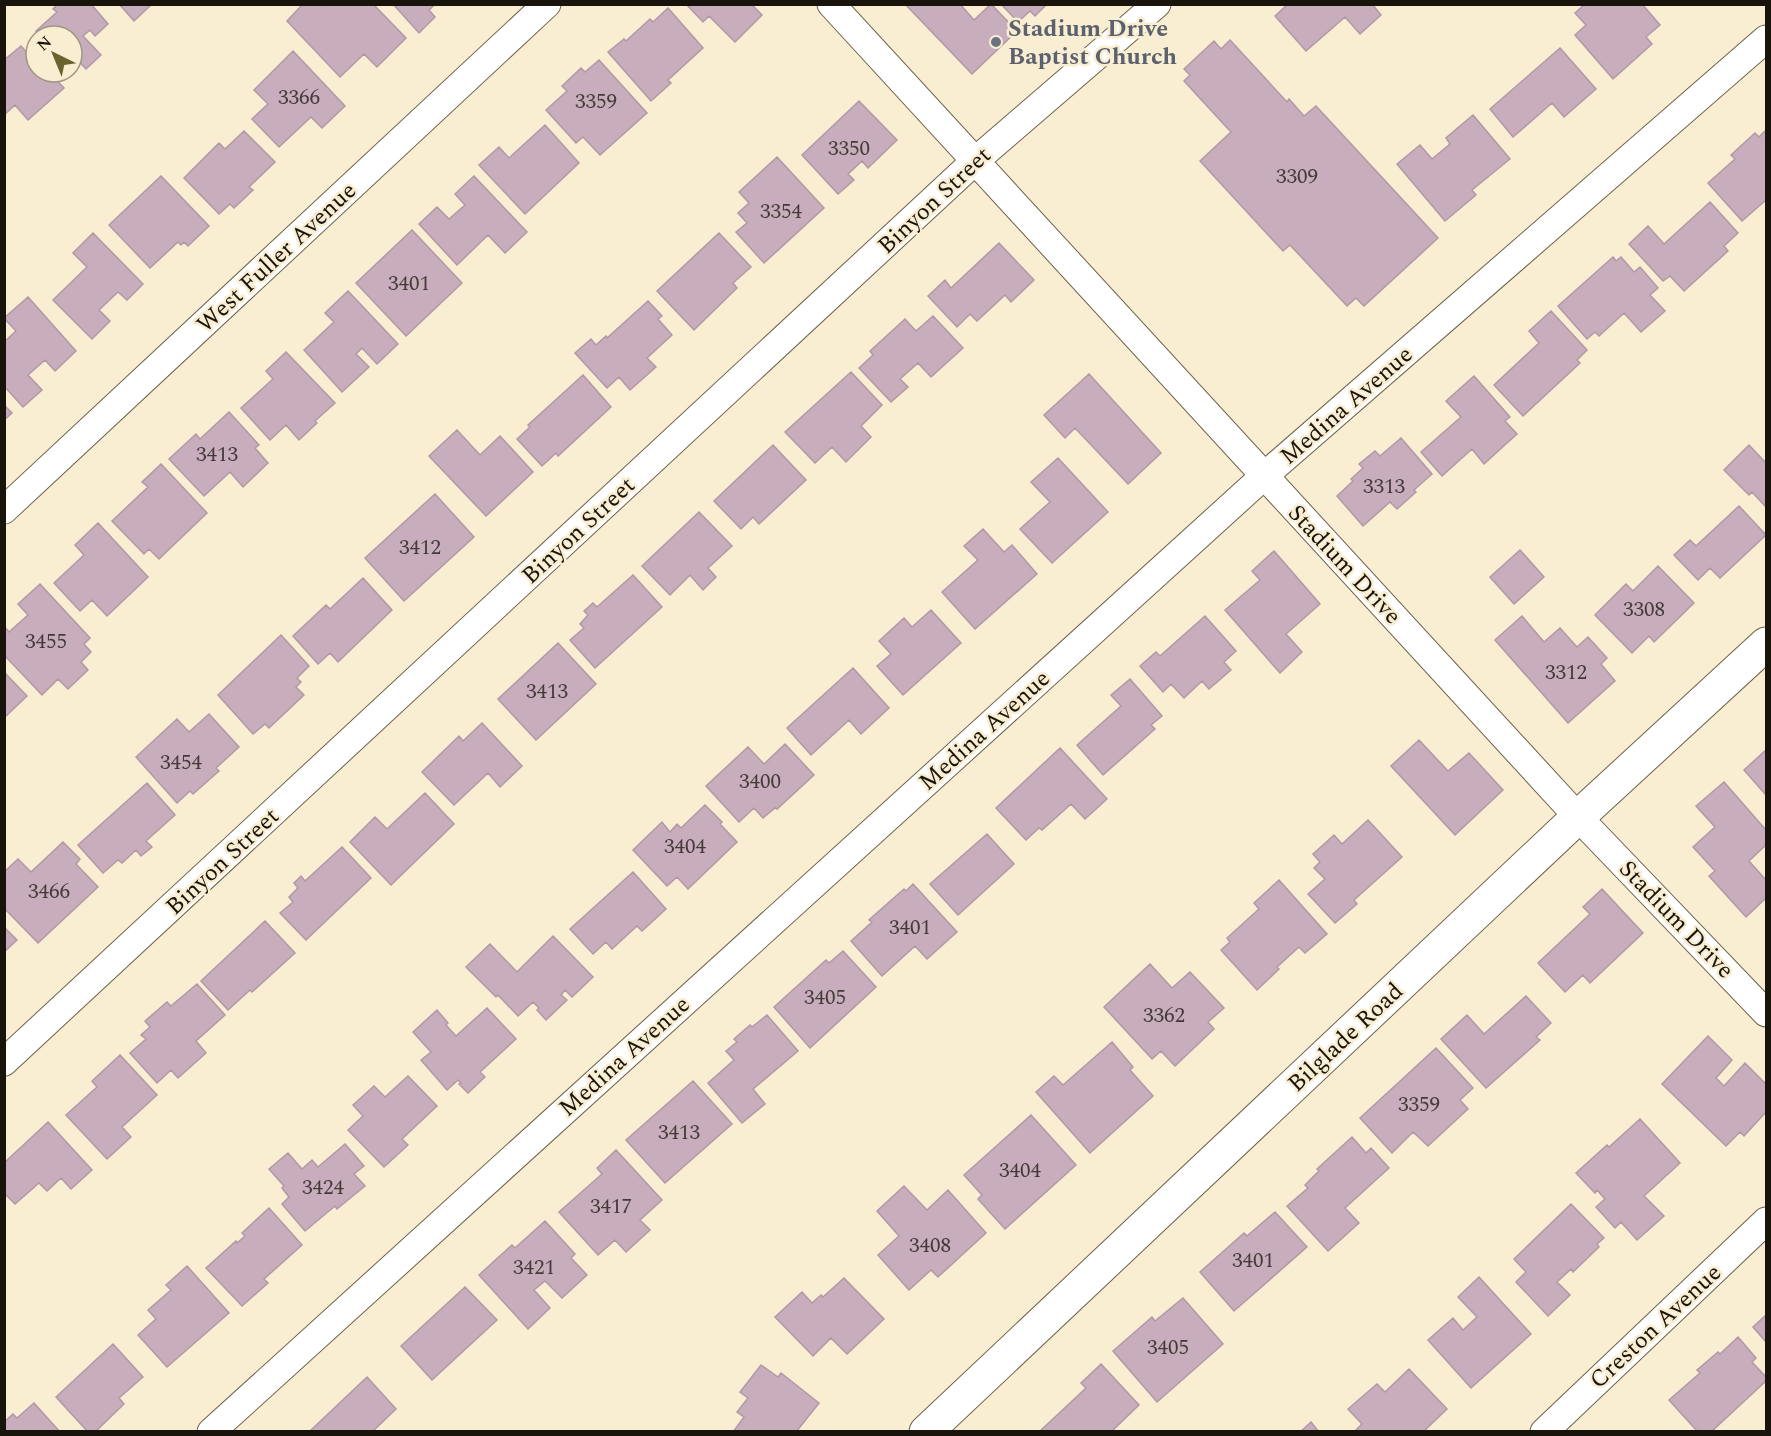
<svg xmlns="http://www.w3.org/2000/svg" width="1771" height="1436" font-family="Spectral,serif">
<rect width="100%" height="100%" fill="#f9edd2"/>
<path fill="#c8adbd" stroke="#b298a7" stroke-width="1.5" d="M58,4H91L108,24L95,36L90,30L83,36L101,55L86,69L72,54V36H40L36,31L57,12L53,9Z
M119,4H152L134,21Z
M303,4H323L325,6L327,4H373L406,38L377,67L364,54L340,77L287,21Z
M393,4H435L429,10L435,17L419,33Z
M686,4H751L762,15L735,42L709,16L703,22Z
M905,4H960L974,20L991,4L1017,31L972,74Z
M1001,4H1047L1035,16L1030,11L1018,22Z
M1288,4H1372L1381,15L1360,34L1345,17L1306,51L1275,16Z
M1585,4H1642L1660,25L1646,37L1652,44L1613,79L1575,35L1586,25L1575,13Z
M668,8L703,48L668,80L671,83L651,101L608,52L624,39L626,41L650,19L653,22Z
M1230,40L1287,102L1289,99L1304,116L1316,106L1438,238L1364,306L1356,298L1347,306L1290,245L1283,251L1200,161L1231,132L1184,81L1190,75L1184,69L1214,41L1221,49Z
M21,46L35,61L36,60V72H49L64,88L28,120L15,105L4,115V60Z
M1560,48L1596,89L1564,117L1552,103L1513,137L1490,109Z
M293,51L345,106L322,128L311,117L279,147L252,119L268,104L254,90Z
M599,60L647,113L600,155L583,137L576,143L546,110L567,91L562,86L581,68L585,72Z
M859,101L897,140L868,168L862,161L848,174L854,180L838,194L802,155Z
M1473,115L1510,159L1472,190L1476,195L1445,221L1397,164L1420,145L1432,159L1450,144L1446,138Z
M545,125L579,163L525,214L479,165L499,147L509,158Z
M1766,130V200L1742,221L1708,183L1735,159L1731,155L1755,133L1759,137Z
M244,131L275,162L249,187L253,190L234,208L230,204L219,214L184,178L219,143L225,149Z
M777,157L824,208L764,263L736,232L747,223L738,213L749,203L739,192Z
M161,176L209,226L188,246L184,242L181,245L178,242L150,268L109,225Z
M474,176L527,232L505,253L488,235L457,265L419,224L437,207L449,219L465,205L455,194Z
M1710,202L1738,233L1724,246L1728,251L1684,291L1670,276L1663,281L1629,244L1648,226L1664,244Z
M412,230L462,283L406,336L356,283Z
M93,233L143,284L127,300L118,292L99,310L110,321L92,339L53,300L87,267L73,253Z
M719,233L751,267L733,283L737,288L694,330L657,291Z
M999,243L1034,280L1011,302L1005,295L977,321L970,314L957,327L928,296L945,280L951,288Z
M1613,257L1616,261L1621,257L1634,272L1640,267L1658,288L1650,295L1665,311L1641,332L1624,313L1599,336L1595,332L1587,339L1558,306Z
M348,291L398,344L377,364L362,348L356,354L369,367L342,392L304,350L334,322L325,313Z
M28,297L76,351L55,371L45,360L28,375L42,390L23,407L4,386V342L16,331L4,318Z
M648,301L662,316L658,319L672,335L647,358L656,367L630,390L619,377L607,388L575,353L591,339L596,345L606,336L607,338Z
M1551,311L1587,350L1577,360L1580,363L1523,416L1494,385L1539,343L1529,331Z
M933,316L963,348L931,377L918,363L900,379L908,387L891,402L859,368L873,355L870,351L905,319L916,331Z
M286,352L335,403L315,421L317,423L299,440L286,425L270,440L241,408L273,379L266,371Z
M851,372L882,405L861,426L871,437L846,462L832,447L815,463L785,432Z
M1089,374L1161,453L1128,484L1075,428L1065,438L1044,415Z
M583,375L611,407L558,456L556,453L542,466L517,439L530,427L528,425Z
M1474,376L1510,417L1505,421L1517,434L1484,464L1472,449L1442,476L1421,452L1461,417L1446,401Z
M4,405L12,413L4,420Z
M229,412L259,445L255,448L268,463L243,487L230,472L204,496L169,459L196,434L200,439Z
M457,430L480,455L500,436L533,472L486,516L429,456Z
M1401,438L1432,474L1414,490L1416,492L1397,509L1390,502L1363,526L1337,496L1353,481L1351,479L1363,468L1359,464L1375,451L1380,456Z
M773,445L806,480L759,524L753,517L741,529L714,501Z
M1749,445L1766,463V507L1752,492L1749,495L1724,470Z
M1058,458L1108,512L1052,563L1020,529L1050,502L1031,482Z
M161,464L207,513L159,559L149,549L144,554L112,521L148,487L142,482Z
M435,494L474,537L404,601L365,558Z
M1739,506L1766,535L1720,578L1710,568L1698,580L1674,555L1690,540L1696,546Z
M699,512L732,546L708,568L716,577L703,590L690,575L670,595L642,566Z
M98,523L148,577L107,616L92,600L80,611L54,583L84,555L75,545Z
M983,529L1004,552L1012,545L1037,574L975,629L942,592L978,560L964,546Z
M1520,550L1544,577L1514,604L1490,577Z
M1274,551L1320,604L1286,634L1302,652L1280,673L1225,610L1260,580L1252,571Z
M1658,566L1694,603L1654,642L1649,636L1632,653L1595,615L1626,584L1633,591Z
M633,575L662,607L595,668L570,640L584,628L580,624L588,615L584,611L593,603L597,607Z
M363,578L392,610L338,662L330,653L318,664L293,636L326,605L330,609Z
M40,584L90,638L84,644L91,652L81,662L88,670L68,689L58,679L42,695L4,655V626L9,632L28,615L18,604Z
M931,610L961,643L903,695L877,666L891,654L879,641L904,618L912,627Z
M1205,616L1236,651L1224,662L1231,670L1209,689L1202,681L1184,698L1171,684L1163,692L1140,666L1156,652L1160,656Z
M1522,616L1544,642L1560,628L1577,647L1588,637L1607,658L1601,664L1615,681L1568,723L1495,640Z
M281,635L309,666L297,678L301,682L296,687L304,695L269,728L265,724L253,734L218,695Z
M558,643L596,684L536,740L498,699Z
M853,668L889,708L861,734L849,720L811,755L787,728Z
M4,672L27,696L5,717L4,716Z
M1130,679L1162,716L1151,725L1155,729L1103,775L1077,745L1121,706L1111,695Z
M209,714L239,747L216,768L219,771L193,794L190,791L177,803L136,757L177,719L189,732Z
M482,723L522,766L500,787L488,773L454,805L422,772L459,736L463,741Z
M1419,740L1448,771L1469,753L1503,790L1455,835L1391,766Z
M785,744L814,775L777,809L775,808L763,818L754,808L739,822L706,786L748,747L764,764Z
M1060,748L1107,799L1085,819L1071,804L1042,830L1039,828L1026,840L996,808Z
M1766,750V795L1744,770Z
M1724,782L1766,830V845L1749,861L1766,880V898L1746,917L1709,876L1715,871L1693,847L1715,827L1696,806Z
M147,783L175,815L146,841L152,847L141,856L136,850L122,863L118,860L103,873L78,845Z
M425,793L454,824L391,885L350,842L375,817L387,829Z
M705,805L722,822L720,824L737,842L688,889L677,877L667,886L633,850L662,822L670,832L677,824L681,828Z
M1368,820L1402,857L1354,900L1357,904L1335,923L1308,894L1325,879L1314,868L1320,862L1313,854L1334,835L1342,844Z
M987,834L1014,864L958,915L930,884Z
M63,842L80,859L76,864L98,887L38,943L4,908V872L18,859L31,872Z
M342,847L371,878L306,940L280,913L293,902L289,897L298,888L294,883L301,876L305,881Z
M633,872L666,909L642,931L637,926L612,949L606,942L593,954L570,929Z
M1279,880L1327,934L1305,953L1299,947L1277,967L1279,969L1257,990L1221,950L1230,942L1227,938L1259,909L1254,903Z
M913,884L957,932L927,959L915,946L882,976L851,941L872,922L869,920L904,889L906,891Z
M1602,889L1643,933L1590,983L1583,975L1565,992L1538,963L1590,914L1583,907Z
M265,921L295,953L252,992L250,990L228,1010L201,981Z
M4,927L17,940L4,952Z
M553,936L593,977L572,997L565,990L561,995L567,1000L546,1020L537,1010L539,1008L533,1002L518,1016L498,995L496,997L466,967L490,944L517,972Z
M843,951L876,987L810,1048L774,1007L826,960L829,963Z
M1150,964L1172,988L1190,972L1224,1008L1208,1022L1214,1029L1175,1066L1161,1051L1152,1059L1104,1007Z
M197,984L225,1015L196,1041L206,1053L178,1078L171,1070L157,1083L130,1053L146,1039L141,1035L150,1027L145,1021L167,1002L171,1006Z
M1526,996L1551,1023L1536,1037L1540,1040L1486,1088L1441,1039L1467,1015L1484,1034Z
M487,1008L516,1039L480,1072L485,1077L468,1093L459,1084L461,1083L458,1080L447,1090L421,1060L431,1052L413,1032L437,1010L448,1023L446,1025L456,1036Z
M767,1015L798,1051L753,1089L765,1104L742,1123L708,1083L734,1060L726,1051L737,1042L734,1039L750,1025L752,1027Z
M1708,1036L1732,1060L1716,1078L1724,1086L1745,1063L1766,1084V1112L1744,1136L1740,1132L1726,1146L1662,1084Z
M1112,1042L1133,1067L1130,1070L1153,1096L1090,1153L1036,1092L1054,1076L1063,1085Z
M1436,1048L1473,1088L1460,1100L1468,1109L1428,1146L1413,1132L1392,1153L1360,1118Z
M120,1055L157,1095L122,1127L131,1137L107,1159L66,1115L97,1087L92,1081Z
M408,1076L437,1106L402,1139L408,1145L384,1167L348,1130L363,1116L353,1105L374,1086L385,1097Z
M693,1081L732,1124L665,1183L626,1140Z
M1031,1115L1076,1165L1005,1229L978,1199L982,1195L964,1175Z
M1640,1119L1680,1163L1644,1196L1664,1216L1637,1240L1621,1222L1615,1228L1596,1207L1605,1199L1597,1190L1595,1193L1576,1173L1607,1145L1609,1147Z
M48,1122L92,1170L71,1189L61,1178L47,1191L39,1183L15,1204L4,1193V1163Z
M1352,1137L1366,1153L1371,1148L1389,1168L1345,1208L1359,1223L1328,1251L1287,1206L1308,1188L1305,1185L1319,1171L1317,1169Z
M345,1144L364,1166L354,1174L365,1186L337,1209L335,1206L305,1231L282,1204L289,1197L282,1188L284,1186L269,1169L288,1153L302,1169L312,1160L318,1167Z
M616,1150L662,1200L640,1220L650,1230L626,1252L615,1240L598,1255L559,1212L602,1174L597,1168Z
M904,1186L927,1210L948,1190L986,1233L938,1277L931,1270L909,1290L878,1255L899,1236L877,1211Z
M1571,1204L1604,1238L1597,1244L1599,1247L1573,1272L1571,1269L1557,1282L1570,1295L1548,1316L1516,1282L1526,1272L1514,1259Z
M269,1208L302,1245L264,1279L268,1283L242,1306L206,1268L236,1241L237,1243L245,1236L242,1233Z
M1275,1212L1307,1247L1234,1311L1200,1272L1244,1233L1247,1236Z
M545,1221L575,1254L571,1258L587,1275L562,1298L545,1281L534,1290L550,1308L528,1329L479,1275L512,1245L515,1248Z
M187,1266L229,1313L167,1367L138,1335L156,1319L148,1310L171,1290L166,1285Z
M1479,1277L1531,1334L1471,1388L1428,1340L1453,1318L1463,1330L1477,1317L1458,1297Z
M844,1278L884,1319L847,1354L831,1338L813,1356L775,1317L802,1292L812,1303L821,1295L823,1297Z
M465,1287L497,1320L432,1380L401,1346Z
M1183,1298L1223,1344L1157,1402L1113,1351L1152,1317L1155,1321Z
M1766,1315V1342L1753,1327Z
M1738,1337L1756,1358L1752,1362L1766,1377V1381L1711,1432H1698L1669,1400L1700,1373L1697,1370L1718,1352L1720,1354Z
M113,1344L143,1377L119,1398L124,1404L95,1432H88L56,1397Z
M1101,1364L1139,1405L1111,1432H1039L1086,1388L1081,1383Z
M761,1365L778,1377L781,1373L819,1403L796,1432H733L744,1417L737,1412L748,1398L740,1392Z
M1409,1369L1447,1409L1423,1432H1354L1362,1424L1348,1409L1377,1384L1385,1392Z
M367,1377L396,1409L372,1432H309Z
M34,1403L60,1432H4V1422L13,1414L17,1418Z
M1311,1422L1319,1432H1300Z"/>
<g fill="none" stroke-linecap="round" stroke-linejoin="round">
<defs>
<path id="minor" d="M831,4L1578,817L1766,1013
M4,510L547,4
M4,1062L975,161L1157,4
M211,1432L1264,476L1766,39
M1544,1432L1766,1221"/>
<path id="tertiary" d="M926,1432L1578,817L1766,644"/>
</defs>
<use href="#minor" stroke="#6d624b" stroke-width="29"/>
<use href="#tertiary" stroke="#6d624b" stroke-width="35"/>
<use href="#minor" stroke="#fff" stroke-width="27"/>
<use href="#tertiary" stroke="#fff" stroke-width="33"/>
</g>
<circle fill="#6b7280" stroke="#f9edd2" stroke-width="2" cx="996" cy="42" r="6"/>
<g text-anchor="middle" stroke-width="5" stroke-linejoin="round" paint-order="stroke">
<g font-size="21" fill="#453a38">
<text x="299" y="104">3366</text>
<text x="596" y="108">3359</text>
<text x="849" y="155">3350</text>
<text x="1297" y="183">3309</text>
<text x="781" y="218">3354</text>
<text x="409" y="290">3401</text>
<text x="217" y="461">3413</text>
<text x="1384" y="493">3313</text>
<text x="420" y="554">3412</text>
<text x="1644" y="616">3308</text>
<text x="46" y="648">3455</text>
<text x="1566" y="679">3312</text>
<text x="547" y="698">3413</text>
<text x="181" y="769">3454</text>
<text x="760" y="788">3400</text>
<text x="685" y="853">3404</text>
<text x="49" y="898">3466</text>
<text x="910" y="934">3401</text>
<text x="825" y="1004">3405</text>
<text x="1164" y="1022">3362</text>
<text x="1419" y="1111">3359</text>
<text x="679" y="1139">3413</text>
<text x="1020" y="1177">3404</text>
<text x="323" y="1194">3424</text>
<text x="611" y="1213">3417</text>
<text x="930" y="1252">3408</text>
<text x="1253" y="1267">3401</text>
<text x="534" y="1274">3421</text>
<text x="1168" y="1354">3405</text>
</g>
<g font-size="24" font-weight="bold" fill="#5b616d" stroke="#f9edd2" text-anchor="start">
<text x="1008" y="36">Stadium Drive<tspan x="1008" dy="28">Baptist Church</tspan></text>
</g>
<g font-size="24" fill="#19140b" stroke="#f9edd2">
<text transform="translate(934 200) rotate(-43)" y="8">Binyon Street</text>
<text transform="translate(276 257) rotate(-43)" y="8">West Fuller Avenue</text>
<text transform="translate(1346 405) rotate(-41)" y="8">Medina Avenue</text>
<text transform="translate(578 530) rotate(-43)" y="8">Binyon Street</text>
<text transform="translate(1345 564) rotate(47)" y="8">Stadium Drive</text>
<text transform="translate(984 730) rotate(-42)" y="8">Medina Avenue</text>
<text transform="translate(222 861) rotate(-43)" y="8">Binyon Street</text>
<text transform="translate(1677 919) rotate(46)" y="8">Stadium Drive</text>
<text transform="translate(1345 1037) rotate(-43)" y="8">Bilglade Road</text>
<text transform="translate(624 1056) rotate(-42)" y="8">Medina Avenue</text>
<text transform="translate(1655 1326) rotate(-43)" y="8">Creston Avenue</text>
</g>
</g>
<rect width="1771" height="1436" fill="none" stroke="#19140b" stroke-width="12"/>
<g transform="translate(54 54) rotate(317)"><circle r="28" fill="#f9edd2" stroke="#9f9682" stroke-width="1.5"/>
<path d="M0-4.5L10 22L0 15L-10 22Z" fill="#6b632f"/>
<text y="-9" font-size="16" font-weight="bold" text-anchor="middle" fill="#19140b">N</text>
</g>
</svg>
